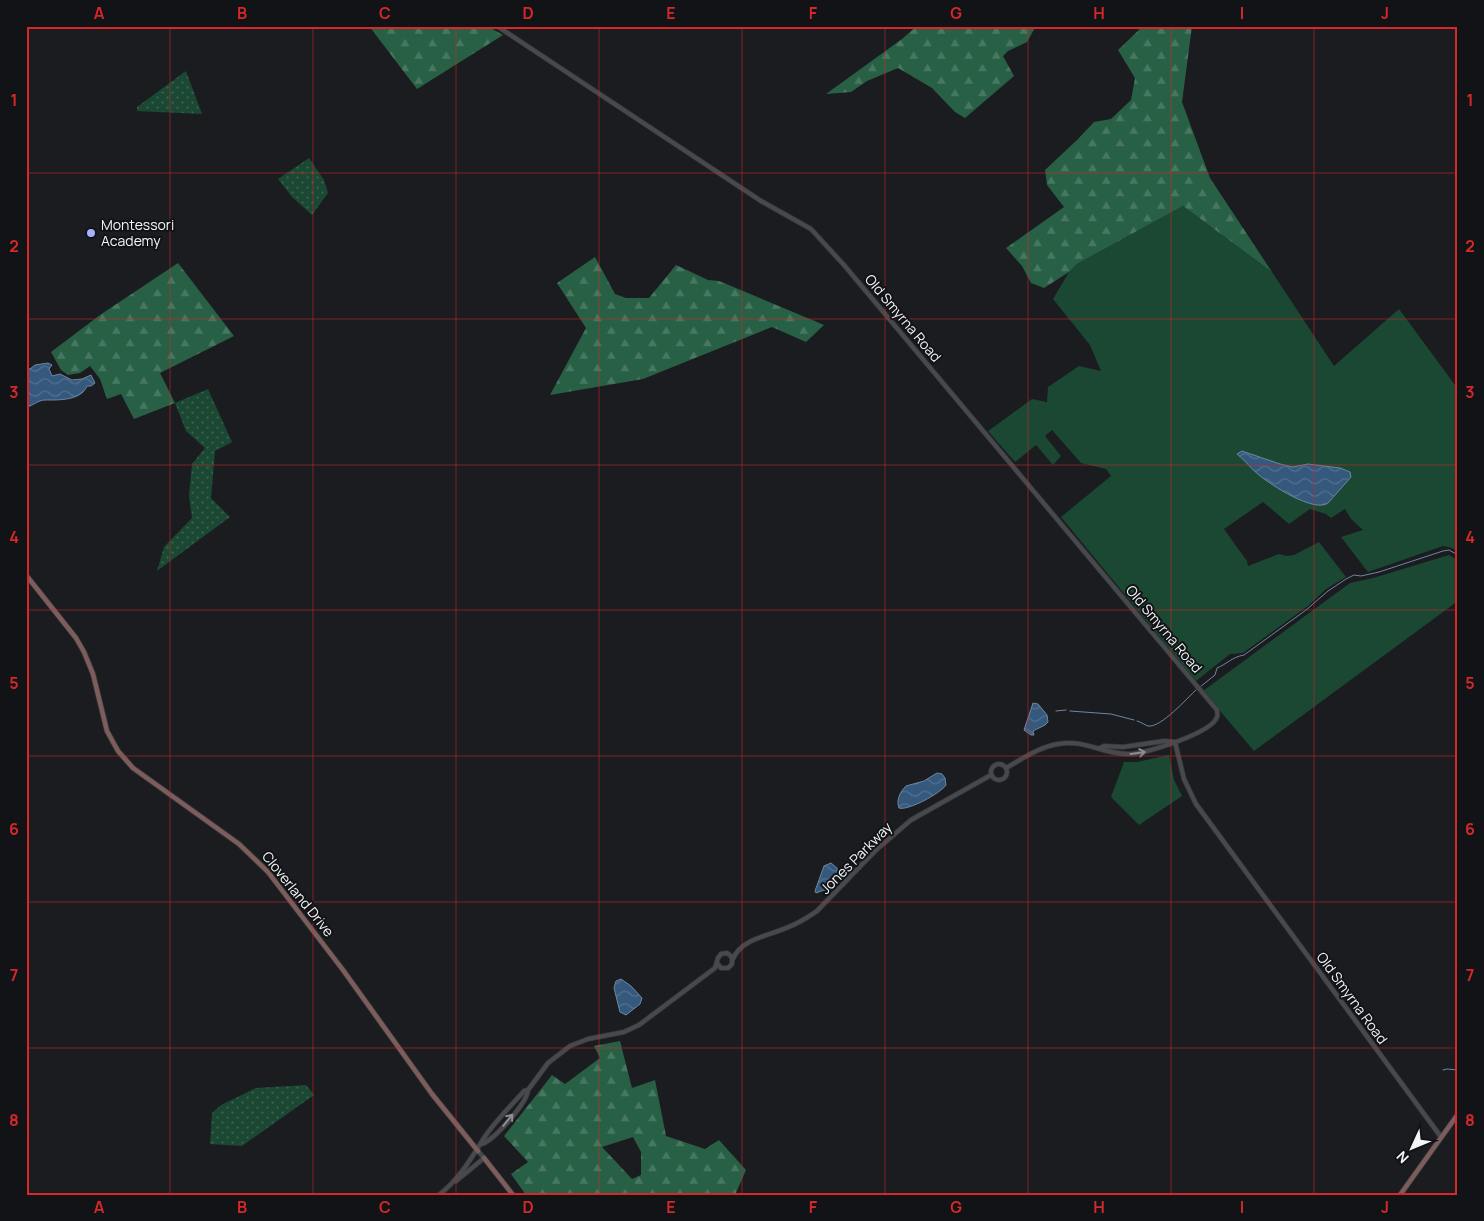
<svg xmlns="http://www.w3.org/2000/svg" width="1484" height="1221" font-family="Manrope,sans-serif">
<defs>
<pattern id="forest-firs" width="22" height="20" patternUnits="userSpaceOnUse" patternTransform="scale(1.25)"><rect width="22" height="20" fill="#286046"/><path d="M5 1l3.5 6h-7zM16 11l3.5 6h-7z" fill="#487761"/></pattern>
<pattern id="park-dots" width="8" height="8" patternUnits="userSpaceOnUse" patternTransform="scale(1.25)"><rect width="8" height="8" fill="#1a4833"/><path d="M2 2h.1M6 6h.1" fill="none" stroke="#3c6351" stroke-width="1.8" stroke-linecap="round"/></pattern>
<pattern id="water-waves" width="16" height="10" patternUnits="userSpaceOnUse" patternTransform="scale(1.25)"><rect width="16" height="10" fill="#35587d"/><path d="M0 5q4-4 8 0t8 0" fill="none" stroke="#537190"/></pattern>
</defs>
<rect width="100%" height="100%" fill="#1b1c20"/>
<path fill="#1a4833" d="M1183,206L1272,272L1334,366L1399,309L1458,389V551L1449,547L1443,546L1368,572L1341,537L1363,530L1351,519L1345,509L1331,518L1326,514L1310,509L1289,524L1263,502L1224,529L1247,561L1248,566L1279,554L1286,556L1294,555L1319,542L1346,577L1326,589L1308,606L1243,653L1230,654L1196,681L1061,517L1111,476L1106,469L1081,463L1052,430L1045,436L1061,456L1053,465L1036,445L1015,462L988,431L1032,399L1047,402L1048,387L1079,366L1101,371L1090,345L1053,299L1069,272L1077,264Z
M1449,555L1458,560V601L1254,751L1203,691L1350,583L1373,578Z
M1169,755L1174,780L1182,796L1139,825L1111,797L1124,762H1137Z"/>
<path fill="url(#forest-firs)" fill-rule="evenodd" d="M369,26H487L503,35L417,89Z
M917,26H1036L1027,42L1008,51L1003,56L1014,76L965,118L955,112L932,88L898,68L867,81L851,92L826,94L902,39Z
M1143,26H1192L1182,102L1210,178L1272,272L1183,206L1077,264L1069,272L1044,288L1031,283L1022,266L1006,248L1064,207L1047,185L1045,170L1077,140L1094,122L1111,119L1131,100L1135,78L1118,50Z
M595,257L615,294L626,298H649L676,265L708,280L719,281L824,325L806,342L772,327L643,379L550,395L586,328L557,283Z
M178,263L234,336L160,373L175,403L134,419L121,394L107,399L100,379L90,366L80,373L68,375L61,370L51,352L100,315Z
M620,1041L632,1088L655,1080L666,1136L705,1149L719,1140L746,1170L735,1195H526L511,1174L528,1162L504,1136L552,1075L565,1084L600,1058L594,1046ZM633,1137L641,1152V1175L632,1179L602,1147Z"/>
<path fill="url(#park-dots)" d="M186,71L202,114L137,111V107Z
M309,158L324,180L328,193L312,215L292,197L278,179Z
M208,389L232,442L215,451L211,498L230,517L157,571L164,547L192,518L189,496L192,464L205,448L186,431L175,403Z
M306,1085L314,1095L242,1146L210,1144L212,1113L221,1105L256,1088Z"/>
<path fill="url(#water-waves)" stroke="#6e87a2" d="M48,363L52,365L49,369L52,376L60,374L72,380L82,379L91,375L95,383L91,386H87C81,401 58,400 45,400C38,400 33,406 26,407V368L30,369L35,365Z
M1242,451L1280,464L1293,467L1308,464L1340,468L1350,472L1351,477L1328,503C1314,513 1271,485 1259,475C1251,469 1245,460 1237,454Z
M1033,703L1038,704L1047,715L1048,722L1045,725L1033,731L1034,735H1031L1024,730Z
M937,773L942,774L945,778L946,785C941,793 908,811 899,808C896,800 900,792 906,786L924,781Z
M831,863L837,868L838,878L830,884L827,891L824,890L816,893L815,891L824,866Z
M621,979L631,986L642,998L640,1004L626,1015L620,1012L614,988L616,981Z"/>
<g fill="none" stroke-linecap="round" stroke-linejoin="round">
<path stroke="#6e87a2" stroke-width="1" d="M1200,687L1215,675L1217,668C1227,664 1232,657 1244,655L1306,610L1328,591L1346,579L1354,575L1361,576L1379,572L1443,551L1449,550L1458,555
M1056,711L1066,710
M1070,711L1111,714L1134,720
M1137,721C1141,722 1145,725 1148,726C1161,728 1187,698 1197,689
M1443,1070L1447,1069L1458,1070"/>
<defs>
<path id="tertiary" d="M497,26L761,201L811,229L844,265L1217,710C1217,712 1218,715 1217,717C1212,733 1145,754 1130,754C1103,755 1087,739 1058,744C1039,747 1022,759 1006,768
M1175,742L1184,779L1196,804L1441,1137
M1100,748L1104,746L1123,747L1164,741L1175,742
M991 772a8 8 0 1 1 16 0a8 8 0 1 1-16 0Z
M733,959C741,939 768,936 786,928C797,924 807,918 817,911L875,851L911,820L991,775
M482,1144C494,1140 527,1103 528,1090
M456,1181L484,1158L478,1151
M439,1195C459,1179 471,1159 484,1138C495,1121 511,1106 524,1091L528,1090L548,1063L570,1046L588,1039L624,1032L639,1025L715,968L718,958L721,954L727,953L732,957V964L728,968H721L717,963"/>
<path id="secondary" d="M26,575L76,638L84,652L93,674L107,731L118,751L133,768L239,844L268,872L343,970L432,1094L478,1151
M484,1158L513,1195
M1400,1195L1458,1114"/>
</defs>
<use href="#tertiary" stroke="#353739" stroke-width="5.5"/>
<use href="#secondary" stroke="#353739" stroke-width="6"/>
<use href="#tertiary" stroke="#47494d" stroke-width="4"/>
<use href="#secondary" stroke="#7c5d5b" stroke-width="4.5"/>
</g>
<defs><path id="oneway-shaft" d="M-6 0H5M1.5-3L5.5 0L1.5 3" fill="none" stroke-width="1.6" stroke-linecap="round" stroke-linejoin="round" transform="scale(1.25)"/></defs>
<g stroke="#8c8e91">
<use href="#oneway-shaft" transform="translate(1138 753) rotate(-8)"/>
<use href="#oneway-shaft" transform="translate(508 1120) rotate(-51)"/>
</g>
<path fill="none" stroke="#d62828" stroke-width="1" stroke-opacity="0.55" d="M170,26V1195M313,26V1195M456,26V1195M599,26V1195M742,26V1195M885,26V1195M1028,26V1195M1171,26V1195M1314,26V1195M26,173H1458M26,319H1458M26,465H1458M26,610H1458M26,756H1458M26,902H1458M26,1048H1458"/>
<circle fill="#a3b2fd" stroke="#121316" stroke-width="2" cx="91" cy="233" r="5"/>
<g text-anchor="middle" stroke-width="4" stroke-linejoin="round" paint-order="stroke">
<g font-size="14" fill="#f3f5f7" stroke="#121316" text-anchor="start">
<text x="101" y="230">Montessori<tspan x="101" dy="16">Academy</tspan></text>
</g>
<g font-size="14" fill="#f3f5f7" stroke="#121316">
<text transform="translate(903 318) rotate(50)" y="5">Old Smyrna Road</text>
<text transform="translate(1164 629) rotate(50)" y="5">Old Smyrna Road</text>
<text transform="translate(856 858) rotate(-45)" y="5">Jones Parkway</text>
<text transform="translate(298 894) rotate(51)" y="5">Cloverland Drive</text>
<text transform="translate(1352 998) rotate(54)" y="5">Old Smyrna Road</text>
</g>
</g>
<rect width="1484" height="1221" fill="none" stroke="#121316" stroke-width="55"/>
<g transform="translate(1412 1148) rotate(226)" stroke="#121316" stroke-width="4" paint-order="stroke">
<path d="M0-4L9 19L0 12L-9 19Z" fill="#f3f5f7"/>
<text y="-8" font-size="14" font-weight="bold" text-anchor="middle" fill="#f3f5f7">N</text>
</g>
<rect x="28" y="28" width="1428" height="1166" fill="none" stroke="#d62828" stroke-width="2"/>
<g font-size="16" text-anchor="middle" font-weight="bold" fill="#d62828">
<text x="99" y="19">A</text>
<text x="242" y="19">B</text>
<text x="385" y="19">C</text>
<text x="528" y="19">D</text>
<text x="671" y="19">E</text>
<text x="813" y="19">F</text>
<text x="956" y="19">G</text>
<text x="1099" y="19">H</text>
<text x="1242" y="19">I</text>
<text x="1385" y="19">J</text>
<text x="14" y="106">1</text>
<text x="1470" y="106">1</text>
<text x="14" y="252">2</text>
<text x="1470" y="252">2</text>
<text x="14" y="398">3</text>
<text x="1470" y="398">3</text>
<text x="14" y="543">4</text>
<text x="1470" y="543">4</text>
<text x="14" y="689">5</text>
<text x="1470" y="689">5</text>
<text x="14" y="835">6</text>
<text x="1470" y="835">6</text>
<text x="14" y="981">7</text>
<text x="1470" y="981">7</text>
<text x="14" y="1126">8</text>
<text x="1470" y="1126">8</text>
<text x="99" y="1213">A</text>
<text x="242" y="1213">B</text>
<text x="385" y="1213">C</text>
<text x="528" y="1213">D</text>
<text x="671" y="1213">E</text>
<text x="813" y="1213">F</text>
<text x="956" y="1213">G</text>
<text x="1099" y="1213">H</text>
<text x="1242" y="1213">I</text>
<text x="1385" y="1213">J</text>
</g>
</svg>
